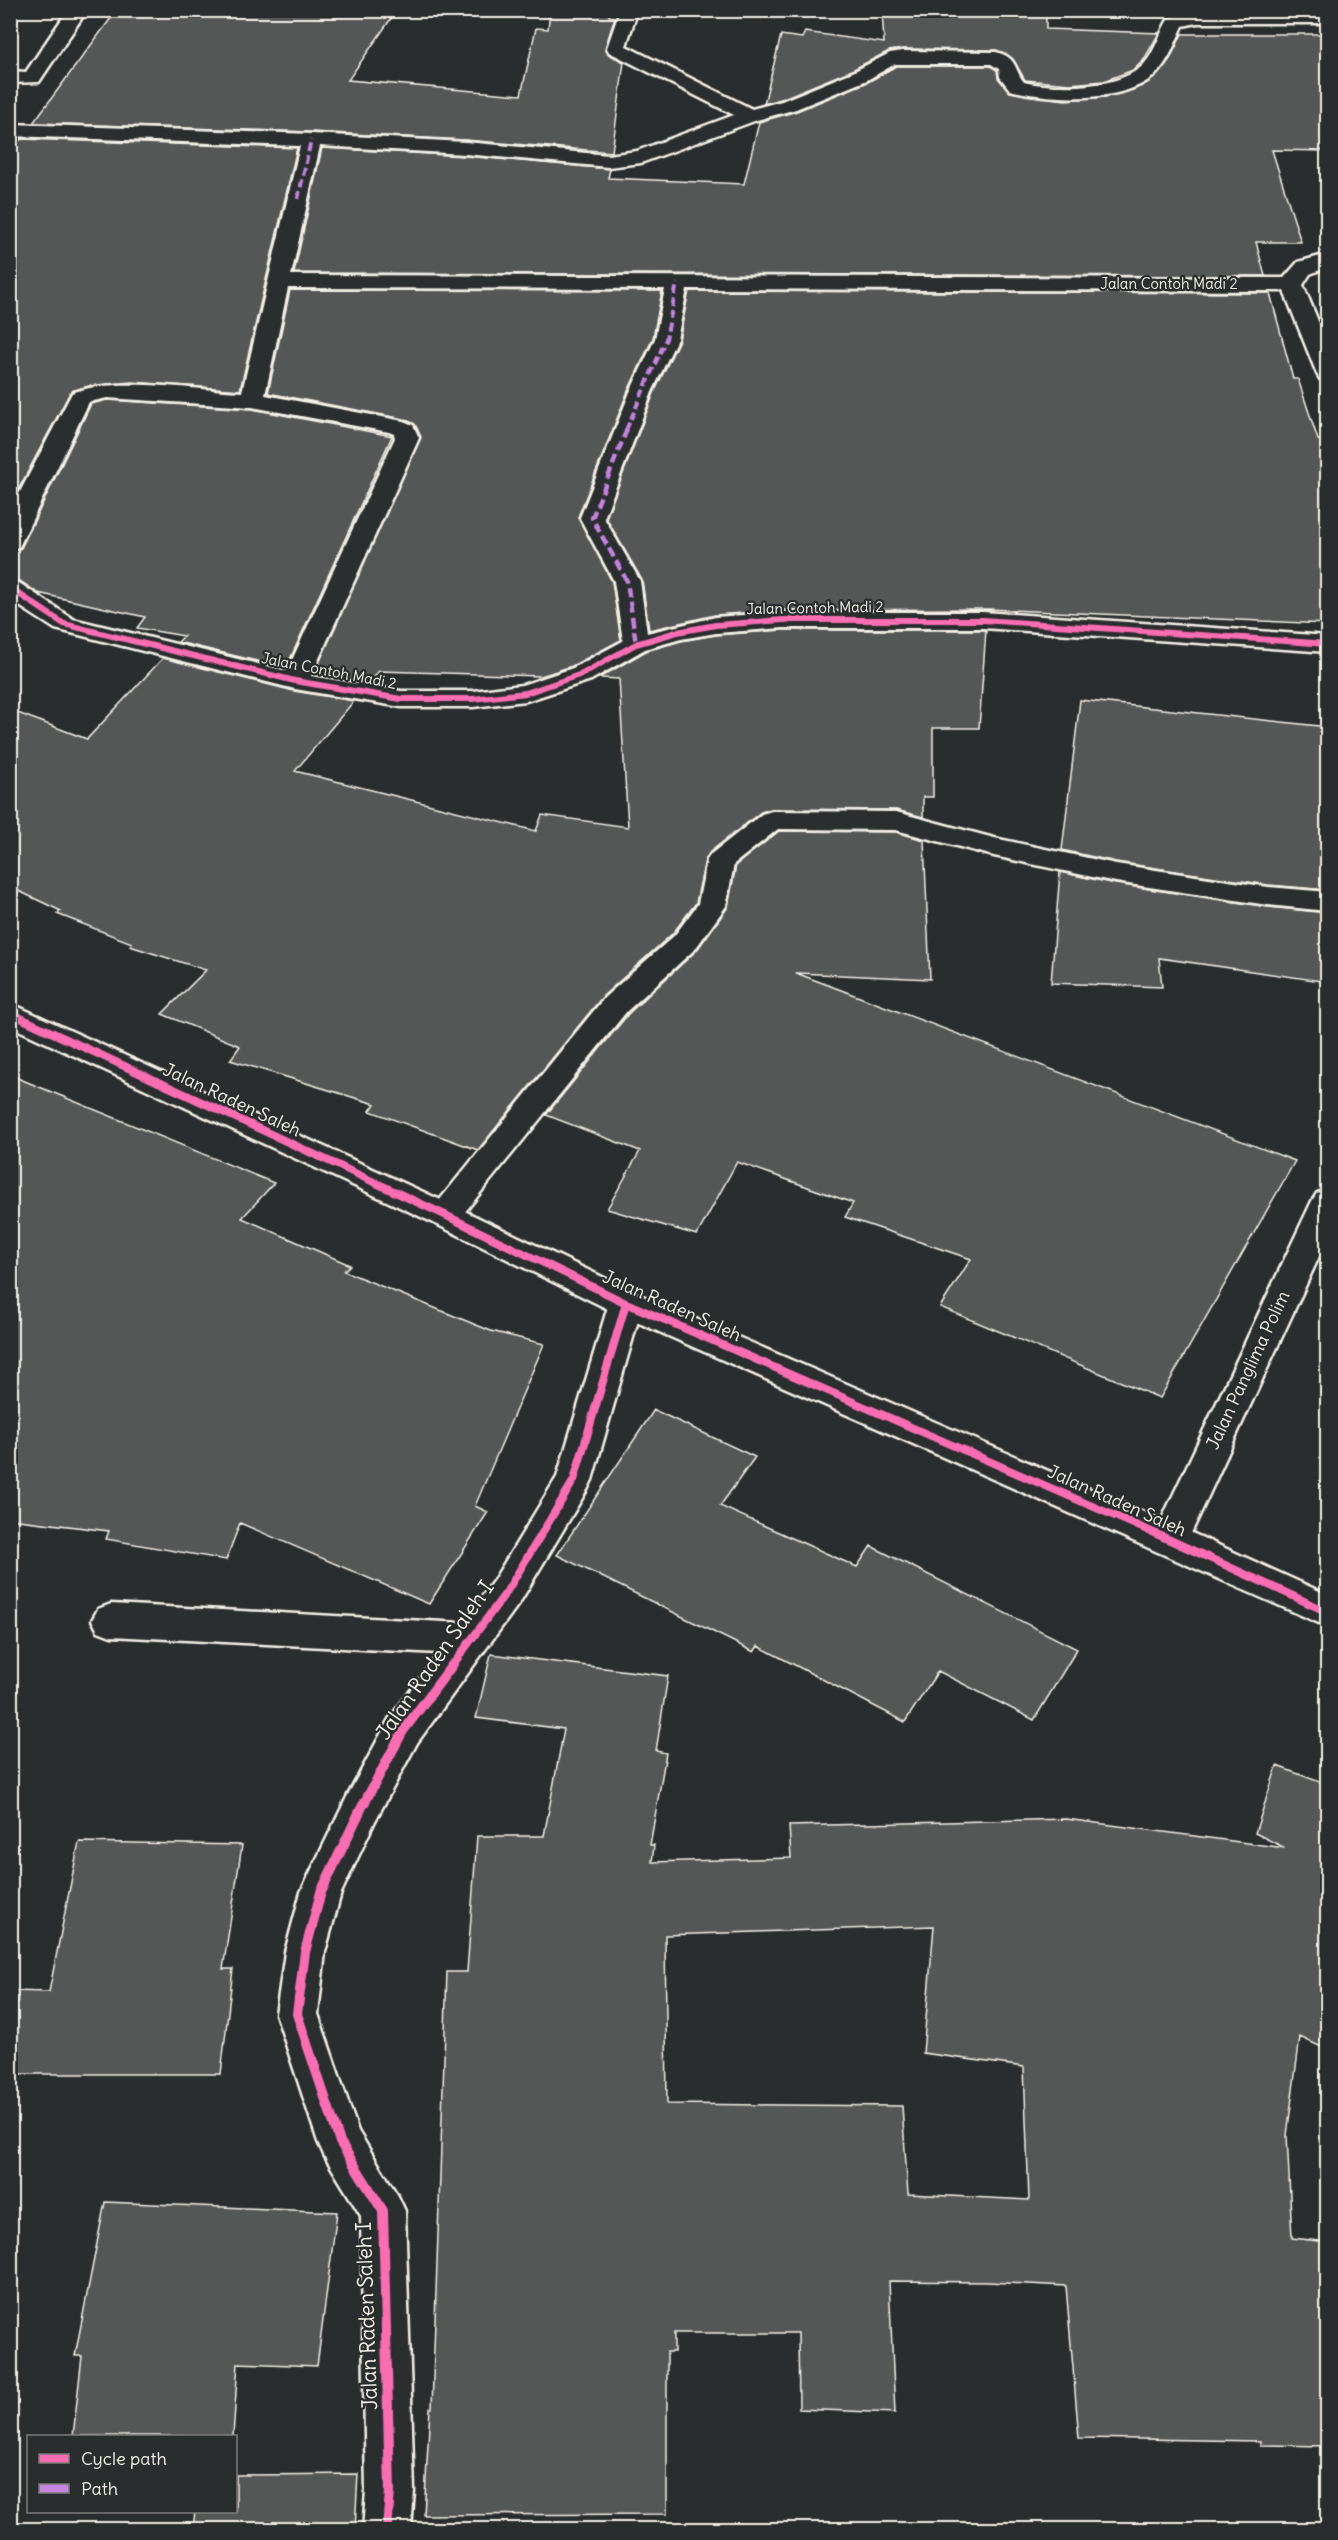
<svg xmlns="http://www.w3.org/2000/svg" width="1338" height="2540" font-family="Delius,sans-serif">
<rect width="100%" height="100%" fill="#2a2d2e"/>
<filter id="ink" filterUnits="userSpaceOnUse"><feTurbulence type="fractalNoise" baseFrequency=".0167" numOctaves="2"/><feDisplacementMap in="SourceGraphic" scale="12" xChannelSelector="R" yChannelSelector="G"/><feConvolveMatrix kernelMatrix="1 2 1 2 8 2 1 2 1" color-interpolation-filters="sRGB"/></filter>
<g filter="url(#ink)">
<path fill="#555756" stroke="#f4f1e8" stroke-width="1.5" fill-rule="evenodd" d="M117,10H397L348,80L521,95L536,28L548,29L550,10H609V16L615,17L605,49L608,54L624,62L612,152L465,140L311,132L33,123Z
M882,10H1046V29L1159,33L1143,61L1133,70L1104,81L1070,84L1025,80L1013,59L996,50L903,49L889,51L852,70L781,99L764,104L781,35L802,38L805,32L884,43Z
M1182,34H1328V151L1272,150L1301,242H1256L1265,276L294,273L322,148L465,156L610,169L608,178L744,184L759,122L797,111L868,82L896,66H990L997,70L998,78L1010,92L1065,100L1105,97L1142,86L1156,77L1170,59Z
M21,139L297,148L240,390L132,382L89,386L71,391L10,505V152Z
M290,290L662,291L653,338L628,391L578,517L612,582L621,640L572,666L541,676L379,671L369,683L314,674L421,437L415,424L404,419L268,393Z
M689,291L1270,293L1293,379H1298L1318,440H1328V624L988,609L783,610L715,615L649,630L642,580L606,518L654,393L679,340Z
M107,400L252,409L392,436L286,668L178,642L184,636L137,628L145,617L38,593L20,581L10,579V551L21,548L91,404Z
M783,630H986L979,728H933V797H923V817L896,810L771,809L761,812L710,852L705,860L696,903L673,933L603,996L478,1150L370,1111L375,1104L230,1060L240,1046L162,1014L206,970L130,946L132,943L57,914L61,911L10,887V710L87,739L163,658L294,691L354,701L295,771L536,831L542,815L628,827L619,679L599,678L646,651L681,641L716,635Z
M1080,700L1328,727V890L1268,885L1116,862L1062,850Z
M779,831L896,832L924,840L930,979L796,973L1295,1161L1160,1398L940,1307L971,1259L845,1217L853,1203L737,1162L697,1235L607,1209L640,1151L546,1115L629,1013L697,950L728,907L736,865Z
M1060,872L1116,884L1268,907L1328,913V982L1159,958L1162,987L1051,983Z
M10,1075L274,1183L242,1218L350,1265L344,1271L491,1331L544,1344L475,1506L488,1512L429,1604L240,1523L226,1560L106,1539L109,1531L10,1519Z
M654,1410L755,1457L720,1506L857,1567L871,1546L1077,1649L1034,1720L938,1671L905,1722L758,1646L754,1652L557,1555Z
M491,1654L668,1676L656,1751L666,1753L650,1845H654L652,1862L791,1858L789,1826L1066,1819L1285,1848L1255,1833L1277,1766L1328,1785V2050L1300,2037L1287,2135L1292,2238L1328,2242V2446L1260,2445V2441L1079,2438L1066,2286L988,2282L889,2281L895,2413L799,2409L798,2333H674V2352H667V2514L424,2515L430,2408H432L447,1972H467L477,1836H544L564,1729L476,1718ZM934,1926L923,2053L1024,2067L1029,2200L908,2194L902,2106L667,2104L665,1935Z
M79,1842L242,1845L223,1969H233L221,2074H10V1991L49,1992Z
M105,2202L337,2212L317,2366L238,2363L233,2436H73L82,2356H75Z
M358,2474L355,2529H193L195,2511H236V2475Z"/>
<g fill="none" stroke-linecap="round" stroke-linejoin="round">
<defs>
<path id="service" d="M68,10H87L39,82L10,83V71L26,72Z"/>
<path id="minor" d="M620,10L637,12L626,46L752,109L782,101L853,72L890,53L903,51L996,52C1018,58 1013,68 1024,82C1055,89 1122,90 1145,63C1156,50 1160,32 1169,18L1187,14V10L1328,11V23H1197L1183,26C1175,42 1169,62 1155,75C1122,104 1050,100 1010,90L1000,77L999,69L991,64H895L867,80L796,109L757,120L641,163L608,167L465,154L320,146L291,275L1284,278L1298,262L1328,254V267L1310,274L1303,285L1328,345V381L1320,379L1317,374L1284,291L687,289L677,339L652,392L604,518L640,581L647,633L716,617L783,612H983L1328,636V652L983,628H783L716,633L681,639L645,649L591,680L526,701L473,707H401L295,689L55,629L10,600V581L19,583L73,619L287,671L395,438L394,434L389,432L252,407L107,398L89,402L19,547L10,549V511L72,393C113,376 196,390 242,392L300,146L10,136V124L311,134L465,142L608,155L637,151L734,115L609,52L607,48ZM288,288L665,289L655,339L630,392L580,518L614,581L623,641L573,668L522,685L473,691H401L311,676L419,438L413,425L403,421L265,395Z
M772,811L896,812L994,838L1116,864L1268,887L1328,892V911L1268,905L1116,882L994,856L896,830L778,829L734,864L726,906L695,949L627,1011L456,1223L445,1227L434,1223L429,1215L434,1207L605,997L675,935L698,904L707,860L711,854L762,814Z
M1328,1189V1237L1188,1540L1183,1551L1170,1555L1157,1551L1152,1540L1312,1201L1317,1193Z
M626,1290L638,1294L643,1303L592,1480L587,1490L520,1602L417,1743L375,1821L341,1893L325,1952L318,2014L358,2131L398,2196L405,2211L414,2491L411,2530H363L366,2491L361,2216L325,2157L318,2142L276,2014L285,1952L301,1892L307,1879L347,1797L389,1719L439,1653L111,1636L98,1631L92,1620L98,1609L111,1604L462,1623L494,1580L557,1477L609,1303L614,1294Z"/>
<path id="tertiary" d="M10,1003L456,1207L638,1294L1183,1529L1328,1595V1627L614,1312L434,1223L10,1026Z"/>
</defs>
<use href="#service" stroke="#f4f1e8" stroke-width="5"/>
<use href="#minor" stroke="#f4f1e8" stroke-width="5"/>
<use href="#tertiary" stroke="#f4f1e8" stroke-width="5"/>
<use href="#service" fill="#2a2d2e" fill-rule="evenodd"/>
<use href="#minor" fill="#2a2d2e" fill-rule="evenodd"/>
<use href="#tertiary" fill="#2a2d2e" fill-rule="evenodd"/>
<path stroke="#c483df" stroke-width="4" stroke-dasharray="8 4" stroke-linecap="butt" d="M298,199L311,140
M626,430L666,339L677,283"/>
<path stroke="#c483df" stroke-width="4.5" stroke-dasharray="10 4.5" stroke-linecap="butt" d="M627,429L592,518L627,581L636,644"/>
<defs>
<path id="cycleway-far2" d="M10,588L64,624L295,681L401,699H473L526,693L582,674L636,644L677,632L716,625L783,620H983L1328,644"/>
<path id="cycleway-far1" d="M10,1013L445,1215L626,1303L1170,1540L1328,1612
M452,1666L507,1591L574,1480L626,1303"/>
<path id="cycleway" d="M387,2530L390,2491L383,2211L340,2142L297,2014L305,1952L321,1892L361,1809L403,1731L453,1664"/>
</defs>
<use href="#cycleway-far2" stroke="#2a2d2e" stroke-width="9"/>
<use href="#cycleway-far1" stroke="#2a2d2e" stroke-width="11"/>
<use href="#cycleway" stroke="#2a2d2e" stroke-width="14"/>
<use href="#cycleway-far2" stroke="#f96db3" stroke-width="6"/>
<use href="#cycleway-far1" stroke="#f96db3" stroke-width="8"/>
<use href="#cycleway" stroke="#f96db3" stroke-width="10"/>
</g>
</g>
<g text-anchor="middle" stroke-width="4.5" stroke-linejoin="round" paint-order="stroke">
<g font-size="15" fill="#f4f1e8" stroke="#2a2d2e">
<text x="1169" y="289">Jalan Contoh Madi 2</text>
<text transform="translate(815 608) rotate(-1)" y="5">Jalan Contoh Madi 2</text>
<text transform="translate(329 671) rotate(11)" y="5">Jalan Contoh Madi 2</text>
</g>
<g font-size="18" fill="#f4f1e8" stroke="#2a2d2e">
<text transform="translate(232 1100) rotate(25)" y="6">Jalan Raden Saleh</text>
<text transform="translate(672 1306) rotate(24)" y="6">Jalan Raden Saleh</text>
<text transform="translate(1248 1370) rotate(-65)" y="6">Jalan Panglima Polim</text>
<text transform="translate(1117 1501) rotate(24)" y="6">Jalan Raden Saleh</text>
</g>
<g font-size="21" fill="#f4f1e8" stroke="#2a2d2e">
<text transform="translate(435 1660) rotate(-55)" y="7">Jalan Raden Saleh I</text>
<text transform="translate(367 2316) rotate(-92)" y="7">Jalan Raden Saleh I</text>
</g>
</g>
<rect width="1338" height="2540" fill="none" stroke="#2a2d2e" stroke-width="36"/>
<rect x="18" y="18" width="1302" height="2504" fill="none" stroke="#f4f1e8" stroke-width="2" filter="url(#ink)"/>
<rect x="27" y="2435" width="210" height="78" fill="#2a2d2e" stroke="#7b7b78" stroke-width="1.5"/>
<rect x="39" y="2454" width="30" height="9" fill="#f96db3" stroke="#7b7b78" stroke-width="1.5"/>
<text x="81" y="2465" font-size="18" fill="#f4f1e8">Cycle path</text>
<rect x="39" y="2484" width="30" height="9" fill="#c483df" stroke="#7b7b78" stroke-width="1.5"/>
<text x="81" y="2495" font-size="18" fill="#f4f1e8">Path</text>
</svg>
